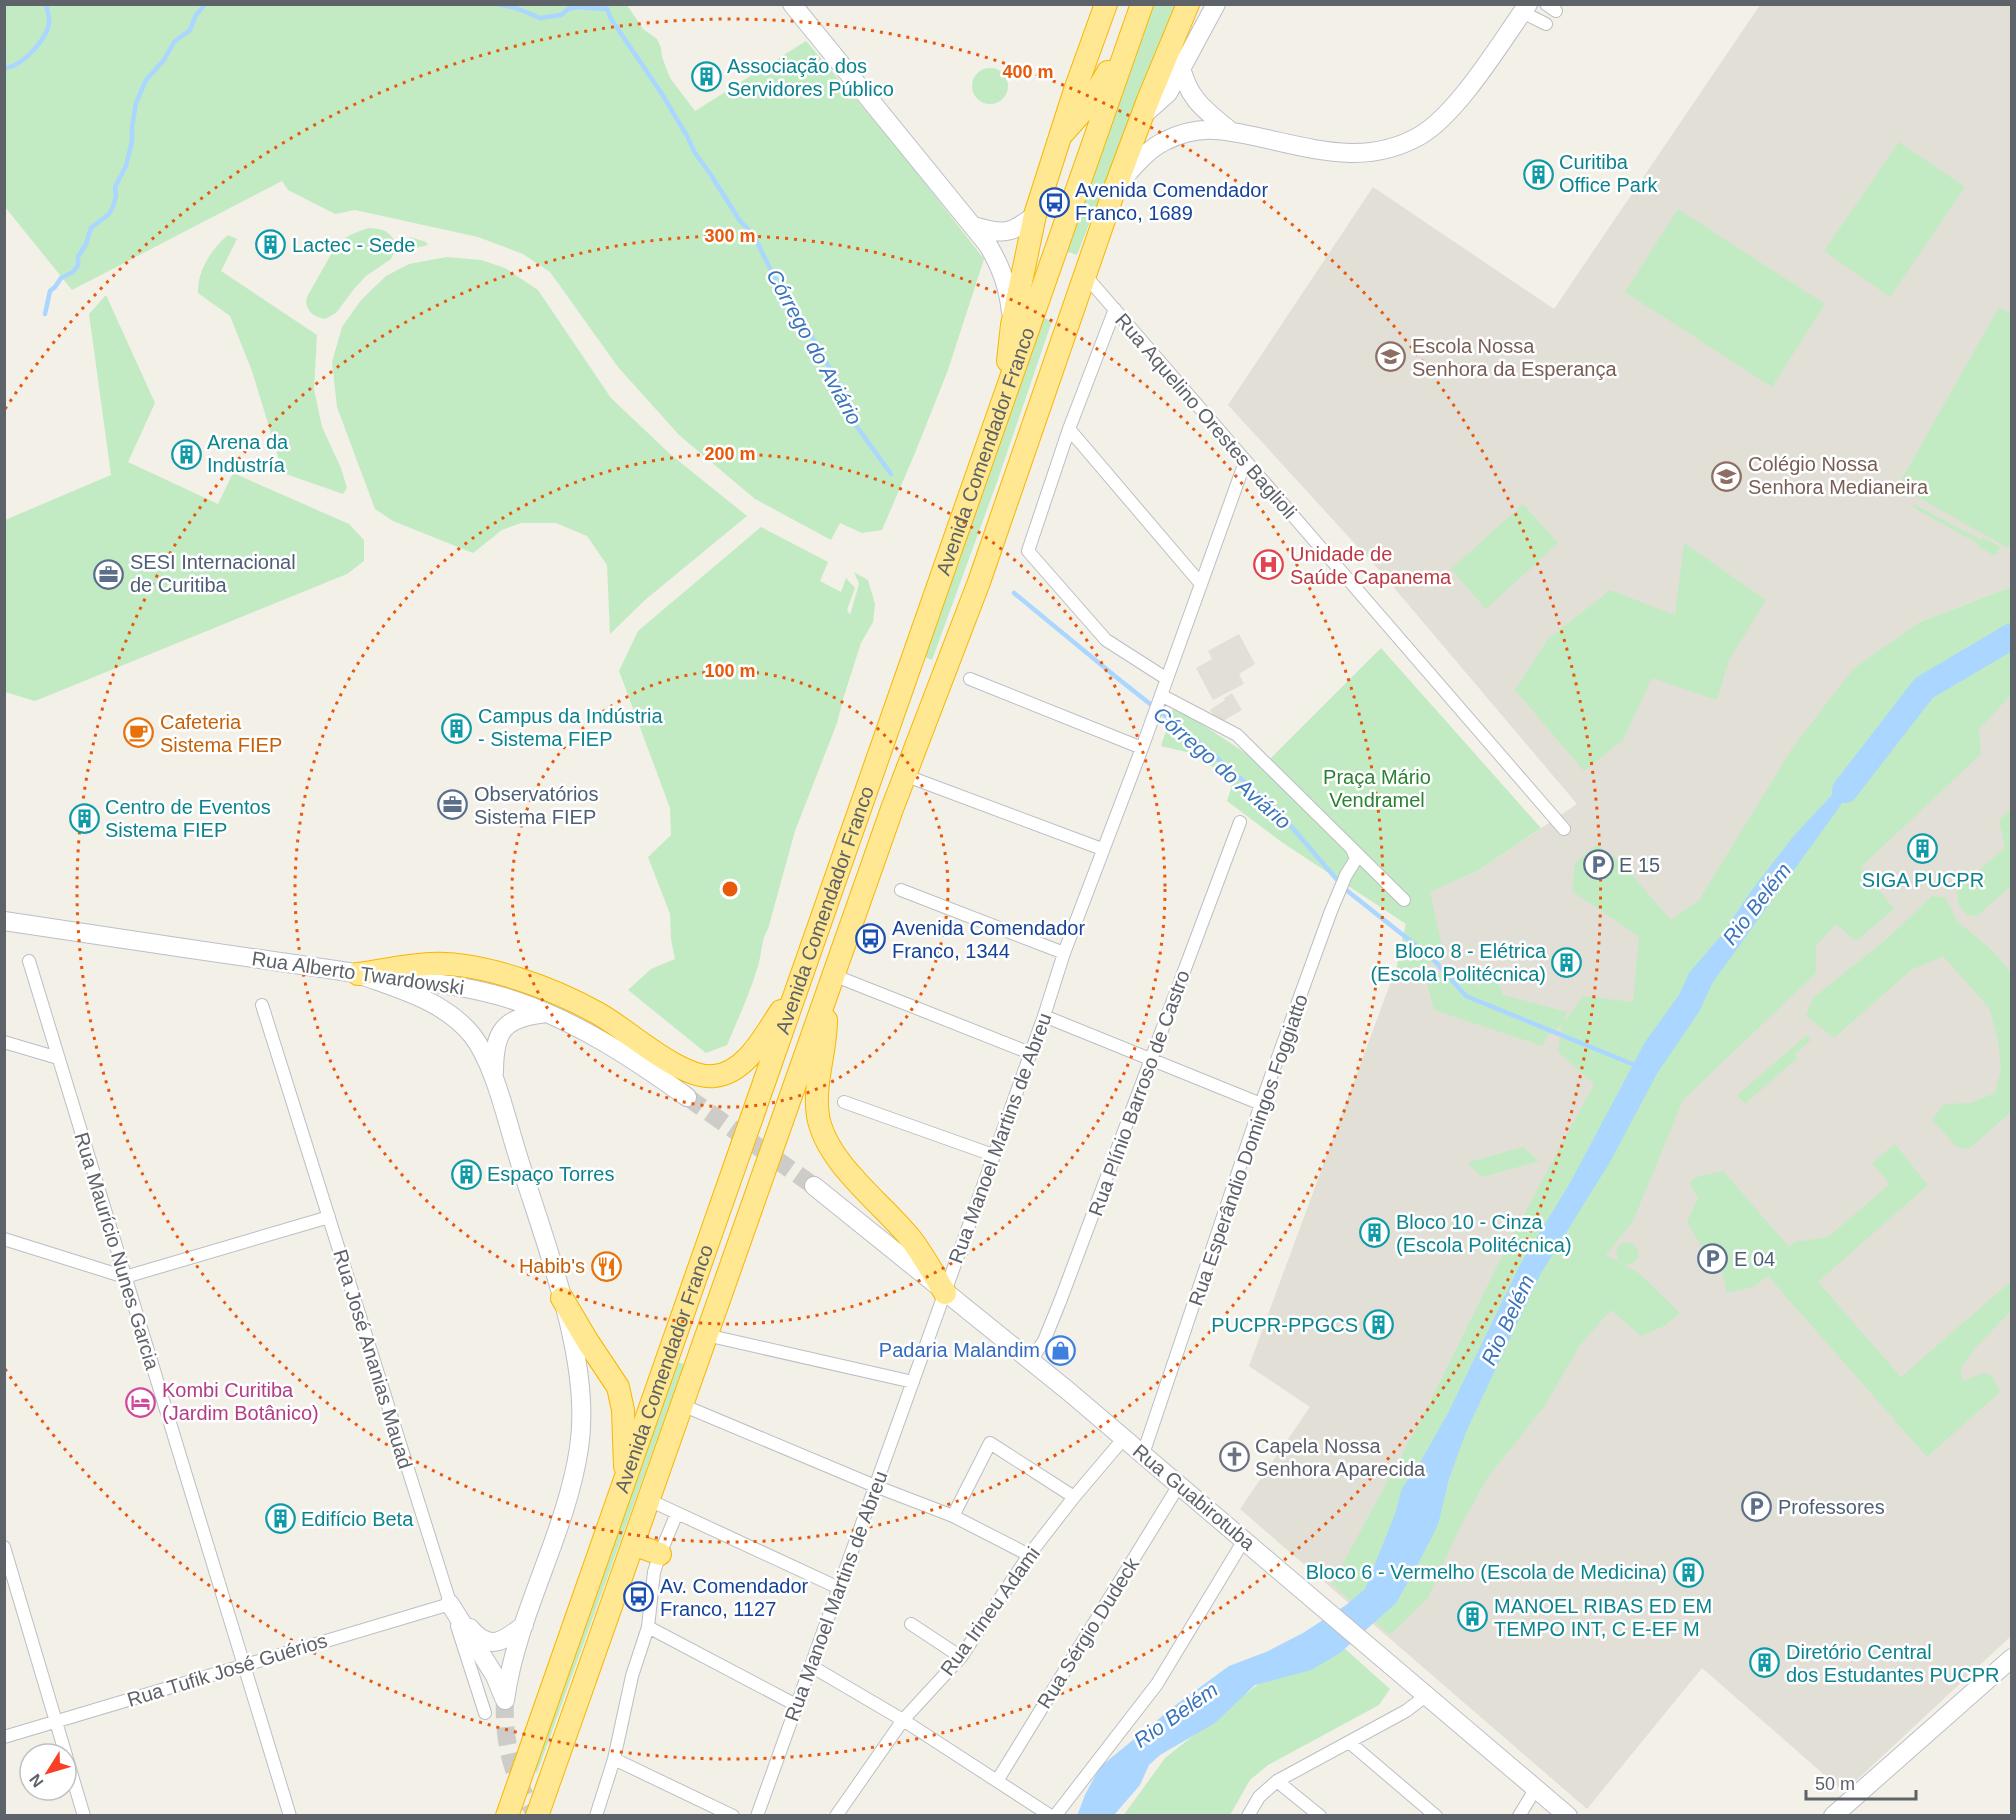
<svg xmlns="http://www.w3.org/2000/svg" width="2016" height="1820" font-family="Arial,sans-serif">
<rect width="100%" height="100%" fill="#f2f0e7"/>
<path fill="#e2dfd6" d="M1760,5H2011V587L1920,622L2011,687V1636L1844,1792L1702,1668L1587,1809L1240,1509L1310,1407L1249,1366L1397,965L1411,900L1479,870L1577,804L1379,570L1228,405L1373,187L1554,309Z
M1239,634L1255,664L1239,674L1244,684L1213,700L1196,668L1212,659L1208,651Z
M1232,693L1242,710L1218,724L1210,710L1225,700L1224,698Z"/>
<path fill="#c2ebc4" d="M4,5H627L643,29L657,39L661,48L662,57L670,78L695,111L806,41L897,147L984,259L948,370L915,453L882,530L862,533L840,523L831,540L755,499L679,435L618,367L550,272L523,254L478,237L355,210L335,214L288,190L282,181L72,290L5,207Z
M1151,5H1175L1077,255L1062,250Z
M972 86a18 18 0 1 1 36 0a18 18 0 1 1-36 0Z
M1899,142L1965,187L1890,297L1824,251Z
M1678,209L1825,304L1772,387L1625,292Z
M369,228C385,229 390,231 397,246L391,259L366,276L354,289L336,313L325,319C312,317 304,309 307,297L334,249C343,236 354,233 369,228Z
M228,235L237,239L221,271L317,335L314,389L322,427L341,468L347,488L343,494L283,473L252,371L230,316L198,293C197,271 212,248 228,235Z
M410,237L426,242L428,245L411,249L409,240Z
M447,257L481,260L505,268L538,290L611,398L670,454L747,516L645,600L610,634L607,565L587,536L556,523H521L502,530L473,553L393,521L375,509L337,407L332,362L342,327L361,300L386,276L409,264Z
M106,295L155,403L128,462L218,504L233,473L349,524L364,540V561L347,574L35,701L5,692V520L111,475L89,314Z
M1999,307L2012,314V541L2008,548L1898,486Z
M1041,317L1052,321L997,482L932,660L924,657Z
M1523,504L1558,543L1486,609L1451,569Z
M1914,504L1981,540L1983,537L2000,547L1995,556L1978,546L1979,544L1912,507Z
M761,527L828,562L820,581L841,592L846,578L855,588L847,610L850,615L859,584L854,572L868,580L875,604L873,622L861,643L844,696L837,723L795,831L768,929C761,940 762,953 758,966C750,993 738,1019 727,1045L706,1053L628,990L651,969L675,959L671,939L670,914L648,857L671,835L670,808L619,671L638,631Z
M1684,543L1766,600L1729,660L1717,700L1652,678L1623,740L1584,771L1515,690L1548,639L1610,590L1675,615Z
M2011,587V695L1979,729L1981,754L1861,867L1894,909L1856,941L1836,924L1816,946V973L1683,1100L1633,1221L1606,1255L1619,1262L1616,1252C1618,1244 1625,1241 1633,1244L1638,1250V1258L1633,1263L1625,1265L1640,1274L1680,1313L1664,1326L1641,1336L1611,1310L1580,1345L1544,1407L1488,1477L1459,1529L1428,1598L1390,1635L1332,1584L1427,1408L1507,1246L1594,1084L1558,1052L1562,1025L1548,1035L1543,1046L1434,1010L1426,979C1453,971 1458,962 1479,987L1484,978L1496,977L1503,995L1567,1012L1564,1022L1583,996L1633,1002L1639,937L1572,891L1575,863L1596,845L1618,859L1671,920L1699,900L1793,747L1853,669L1920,622Z
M1381,648L1541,828L1479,870L1430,892L1445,959L1413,968L1403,974L1397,965L1406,924L1283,843L1227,801L1233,782L1195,754L1161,746L1174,706L1264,765Z
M2011,808V886L1977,916L1968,915L1958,905L1957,889L2005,848L1999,820Z
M1932,896L1946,898L1957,921L1992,950L2011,973V1112L1969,1149L1957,1147L1932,1120L1944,1104L1971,1103L1995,1093L2001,1069L1998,1040L1989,1008L1943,956L1911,970L1834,1038L1806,1016L1813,998L1888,938Z
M1807,1035L1811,1040L1795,1054L1797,1058L1745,1104L1737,1095Z
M1895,1144L1928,1185L1818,1282L1901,1377L2011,1281V1311L1976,1347L1961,1368L1962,1381L1984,1373L1992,1376L2000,1392L1927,1457L1768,1276L1753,1287L1727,1293L1720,1265L1704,1250L1687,1222L1698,1198L1689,1183L1699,1176L1723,1171L1789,1247L1795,1242L1828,1237L1890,1184L1872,1163Z
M1523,1147L1539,1161L1482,1177L1470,1166L1469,1162Z
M671,1361L684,1364L537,1773L529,1762Z
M1334,1639L1390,1689L1379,1705L1268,1765L1250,1780L1230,1815L1123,1816L1165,1758L1275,1671Z"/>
<path fill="#aad6ff" d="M1875,755L1833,816L1713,982L1699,1012L1658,1072L1610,1162L1541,1273L1466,1432L1449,1479L1438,1525L1417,1566L1396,1603L1340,1653L1311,1670L1255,1685L1215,1723L1160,1755L1149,1765L1140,1785L1114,1815L1077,1816L1085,1795L1100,1767L1177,1704L1229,1666L1266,1652L1303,1633L1346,1605L1365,1589L1395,1514L1402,1488L1418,1466L1448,1413L1521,1263L1570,1183L1645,1042L1679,995L1689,973L1720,937L1752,890L1792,838L1840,786Z"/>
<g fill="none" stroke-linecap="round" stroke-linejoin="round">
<path stroke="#aad6ff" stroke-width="4.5" d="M497,4L516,8L540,18L561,15L568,9L576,7L606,9
M605,4L611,19L662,94L687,136L695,153L709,172L740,221L748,229L756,240L785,299L796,316L811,335L841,388L855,424L891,474
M4,68C21,68 47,39 49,23C50,18 47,10 46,4
M45,314L50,291L55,287L61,278L73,272L78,265V257L86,244L91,228L109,214L113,207L116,196L115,187L126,166L132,141V127L136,103L146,80L164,60L174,42L190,30L196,15L205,4
M1014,593L1116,677L1202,745L1277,810L1345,889L1432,958L1466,996L1637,1066"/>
<path stroke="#aad6ff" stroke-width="26" d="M1845,790L1924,688L2012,636"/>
<path stroke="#cdccc8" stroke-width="18" stroke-dasharray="18 9" stroke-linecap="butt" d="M687,1097L814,1186
M505,1700C503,1742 513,1781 537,1816"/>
<defs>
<path id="street" d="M1546,4L1556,11
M1522,12L1546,24
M1084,274L1564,829
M1115,309L1069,429L1028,551L1106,640L1167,679
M1069,429L1201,584
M970,679L1142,748
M1161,695L1237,735L1404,900
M904,775L1102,849
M901,890L1064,953
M29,961L290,1816
M833,975L1030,1053
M262,1005L452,1609
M1044,1016L1261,1104
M4,1042L58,1058
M844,1102L993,1155
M4,1239L125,1277L329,1217
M706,1335L913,1382
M1031,1360L1044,1341L1061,1299L1240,822
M682,1405L875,1486L953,1516L1029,1555
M1143,1454L1261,1104L1331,911L1346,875L1356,859L1352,849
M649,1500L839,1588
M953,1516L990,1443L1074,1497
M4,1547L84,1816
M911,1624L961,1657
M457,1626L485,1713
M648,1627L796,1705
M811,1666L903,1720L1051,1816
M4,1737L450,1604
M1349,1742L1436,1816
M614,1759L733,1816
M997,1781L1179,1485
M1277,1781L1320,1816
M596,1816L614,1759L632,1676L648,1627L654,1572L660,1554L677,1513
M757,1816L1044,1016L1064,953L1142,748L1245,462
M836,1816L903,1720L961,1657L1029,1555L1074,1497L1124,1438
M1055,1816L1157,1684L1244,1540
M1248,1816L1259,1797L1277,1781L1406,1711L1427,1695
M1519,1816L1536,1788"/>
<path id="secondary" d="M792,4L988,245C1001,267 1008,286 1011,312
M1180,62C1186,96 1203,109 1228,129
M1142,116L1168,93L1216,4
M1118,184C1132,169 1146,150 1165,141C1202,122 1229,131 1267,139C1321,151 1370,165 1421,135C1459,112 1501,42 1528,4
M974,226C1004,235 1011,234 1035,215
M4,921C117,938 229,955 342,971C400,980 460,982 516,1001C578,1022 634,1059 687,1097
M358,974C398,989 443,1000 472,1035C494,1063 506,1118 517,1153C543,1239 593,1359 579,1448C566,1535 517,1613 505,1700
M494,1073C494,1030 503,1018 546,1013
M814,1186L1067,1390L1568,1816
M450,1604L495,1676L504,1698
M470,1628C489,1652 504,1641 524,1625
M1833,1816L2012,1658"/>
<g id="highway">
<path d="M1064,132L1089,104L1108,72"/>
<path d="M1008,361L1012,325L1035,215L1075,90L1106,4"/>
<path d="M358,974C381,971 406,965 430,964C481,961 555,989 599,1014C628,1030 681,1080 714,1076C746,1073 765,1035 781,1011"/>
<path d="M826,1020C826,1052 813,1084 818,1116C826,1163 882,1203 911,1239C924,1256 934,1275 945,1293"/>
<path d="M562,1298L588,1342L618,1387L623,1410L625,1466"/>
<path d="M633,1544L660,1554"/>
<path id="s1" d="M507,1816L1142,4"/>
<path d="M537,1816L892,809L979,582L1115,188L1148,100L1188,4"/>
</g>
</defs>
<use href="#street" stroke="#bbbec3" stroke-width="14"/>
<use href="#secondary" stroke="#bcbfc6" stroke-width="20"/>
<use href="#highway" stroke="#f9b600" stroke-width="24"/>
<use href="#street" stroke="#fff" stroke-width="12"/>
<use href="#secondary" stroke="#fff" stroke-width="18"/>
<use href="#highway" stroke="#ffe891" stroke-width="22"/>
</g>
<g fill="none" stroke="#e8590c" stroke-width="3" stroke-dasharray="3 6">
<circle cx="730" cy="889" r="218"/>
<circle cx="730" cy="889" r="435"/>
<circle cx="730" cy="889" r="653"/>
<path d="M5 409A870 870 0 1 1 5 1369"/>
</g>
<defs>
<symbol id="building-ring" viewBox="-11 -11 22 22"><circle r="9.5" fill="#fff" stroke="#0f9aa8" stroke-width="1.5"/><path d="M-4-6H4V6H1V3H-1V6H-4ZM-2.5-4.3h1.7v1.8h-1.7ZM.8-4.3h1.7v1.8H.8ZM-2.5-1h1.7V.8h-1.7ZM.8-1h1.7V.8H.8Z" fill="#0f9aa8"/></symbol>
<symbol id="bus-ring" viewBox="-11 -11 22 22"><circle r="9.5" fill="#fff" stroke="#1a4fb4" stroke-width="1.5"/><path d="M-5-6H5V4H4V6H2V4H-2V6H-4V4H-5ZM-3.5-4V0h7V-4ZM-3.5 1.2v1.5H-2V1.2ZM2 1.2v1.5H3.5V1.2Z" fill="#1a4fb4"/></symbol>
<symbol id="school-ring" viewBox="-11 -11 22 22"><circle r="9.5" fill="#fff" stroke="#8d6e63" stroke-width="1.5"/><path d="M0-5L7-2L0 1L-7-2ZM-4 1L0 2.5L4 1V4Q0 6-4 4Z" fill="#8d6e63"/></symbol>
<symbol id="hospital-ring" viewBox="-11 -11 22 22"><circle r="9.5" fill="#fff" stroke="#e0444e" stroke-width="1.5"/><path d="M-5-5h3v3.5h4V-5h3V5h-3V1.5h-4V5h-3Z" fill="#e0444e"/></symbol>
<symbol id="office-ring" viewBox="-11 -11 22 22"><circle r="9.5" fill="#fff" stroke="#5c6f8a" stroke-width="1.5"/><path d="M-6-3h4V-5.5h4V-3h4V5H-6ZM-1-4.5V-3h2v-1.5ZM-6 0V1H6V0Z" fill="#5c6f8a"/></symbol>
<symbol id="cafe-ring" viewBox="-11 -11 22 22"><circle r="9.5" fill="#fff" stroke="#e8710a" stroke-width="1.5"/><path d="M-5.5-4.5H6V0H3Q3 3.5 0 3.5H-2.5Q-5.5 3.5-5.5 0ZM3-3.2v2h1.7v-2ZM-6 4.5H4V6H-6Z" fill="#e8710a"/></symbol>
<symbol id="parking-ring" viewBox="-11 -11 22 22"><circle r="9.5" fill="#fff" stroke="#5c6f8a" stroke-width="1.5"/><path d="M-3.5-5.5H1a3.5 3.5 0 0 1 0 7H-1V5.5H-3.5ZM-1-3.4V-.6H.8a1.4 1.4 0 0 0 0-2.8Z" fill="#5c6f8a"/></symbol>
<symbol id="restaurant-ring" viewBox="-11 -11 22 22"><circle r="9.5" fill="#fff" stroke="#e8710a" stroke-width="1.5"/><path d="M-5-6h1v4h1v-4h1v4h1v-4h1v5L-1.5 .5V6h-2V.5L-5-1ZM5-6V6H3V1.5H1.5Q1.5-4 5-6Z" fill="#e8710a"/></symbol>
<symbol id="shop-ring" viewBox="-11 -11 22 22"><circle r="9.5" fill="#fff" stroke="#3f7fe0" stroke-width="1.5"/><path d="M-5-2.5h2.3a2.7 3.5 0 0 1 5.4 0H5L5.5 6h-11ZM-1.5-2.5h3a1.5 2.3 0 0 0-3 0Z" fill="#3f7fe0"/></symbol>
<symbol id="hotel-ring" viewBox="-11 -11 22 22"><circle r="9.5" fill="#fff" stroke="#d1479c" stroke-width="1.5"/><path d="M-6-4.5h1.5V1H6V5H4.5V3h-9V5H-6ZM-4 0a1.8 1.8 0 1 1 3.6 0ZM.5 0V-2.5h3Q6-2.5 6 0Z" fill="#d1479c"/></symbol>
<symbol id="church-ring" viewBox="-11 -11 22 22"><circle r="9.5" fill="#fff" stroke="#6b7280" stroke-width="1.5"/><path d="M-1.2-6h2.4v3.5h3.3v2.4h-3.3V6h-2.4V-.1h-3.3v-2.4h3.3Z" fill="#6b7280"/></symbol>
</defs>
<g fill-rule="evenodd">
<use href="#building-ring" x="690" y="60" width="33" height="33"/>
<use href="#building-ring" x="1522" y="158" width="33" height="33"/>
<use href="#bus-ring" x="1038" y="186" width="33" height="33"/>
<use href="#building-ring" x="254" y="228" width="33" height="33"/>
<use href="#school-ring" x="1374" y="340" width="33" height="33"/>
<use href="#building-ring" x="170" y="438" width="33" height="33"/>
<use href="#school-ring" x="1710" y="460" width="33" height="33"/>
<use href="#hospital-ring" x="1252" y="548" width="33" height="33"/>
<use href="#office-ring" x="92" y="558" width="33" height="33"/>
<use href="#building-ring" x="440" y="712" width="33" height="33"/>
<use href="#cafe-ring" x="122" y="716" width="33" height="33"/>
<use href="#office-ring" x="436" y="788" width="33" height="33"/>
<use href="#building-ring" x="68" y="802" width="33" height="33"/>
<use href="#building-ring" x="1906" y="832" width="33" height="33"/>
<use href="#parking-ring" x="1582" y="848" width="33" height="33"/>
<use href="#bus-ring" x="854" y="922" width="33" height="33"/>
<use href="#building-ring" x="1550" y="946" width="33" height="33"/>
<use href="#building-ring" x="450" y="1158" width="33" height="33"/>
<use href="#building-ring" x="1358" y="1216" width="33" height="33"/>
<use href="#parking-ring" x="1696" y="1242" width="33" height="33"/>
<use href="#restaurant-ring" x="590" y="1250" width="33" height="33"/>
<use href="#building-ring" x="1362" y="1308" width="33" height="33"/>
<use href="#shop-ring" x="1044" y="1334" width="33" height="33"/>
<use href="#hotel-ring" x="124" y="1386" width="33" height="33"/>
<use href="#church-ring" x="1218" y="1440" width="33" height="33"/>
<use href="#parking-ring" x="1740" y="1490" width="33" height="33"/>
<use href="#building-ring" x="264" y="1502" width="33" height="33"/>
<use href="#building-ring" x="1672" y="1556" width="33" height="33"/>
<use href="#bus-ring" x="622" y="1580" width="33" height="33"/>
<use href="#building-ring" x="1456" y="1600" width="33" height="33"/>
<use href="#building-ring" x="1748" y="1646" width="33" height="33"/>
</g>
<g text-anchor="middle" stroke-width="5" stroke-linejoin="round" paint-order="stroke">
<g font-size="20" fill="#0d838f" stroke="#fff" text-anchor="start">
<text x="727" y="73">Associação dos<tspan x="727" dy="23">Servidores Público</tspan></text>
<text x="1559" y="169">Curitiba<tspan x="1559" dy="23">Office Park</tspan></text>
<text x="292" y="252">Lactec - Sede</text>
<text x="207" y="449">Arena da<tspan x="207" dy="23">Industría</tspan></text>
<text x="478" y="723">Campus da Indústria<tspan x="478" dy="23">- Sistema FIEP</tspan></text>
<text x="105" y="814">Centro de Eventos<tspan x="105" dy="23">Sistema FIEP</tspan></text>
<text x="1923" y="887" text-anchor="middle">SIGA PUCPR</text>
<text x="1546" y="958" text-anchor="end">Bloco 8 - Elétrica<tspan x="1546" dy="23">(Escola Politécnica)</tspan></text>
<text x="487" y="1181">Espaço Torres</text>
<text x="1396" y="1229">Bloco 10 - Cinza<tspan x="1396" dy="23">(Escola Politécnica)</tspan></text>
<text x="1358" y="1332" text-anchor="end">PUCPR-PPGCS</text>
<text x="301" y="1526">Edifício Beta</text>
<text x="1667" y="1579" text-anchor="end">Bloco 6 - Vermelho (Escola de Medicina)</text>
<text x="1494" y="1613">MANOEL RIBAS ED EM<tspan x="1494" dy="23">TEMPO INT, C E-EF M</tspan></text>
<text x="1786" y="1659">Diretório Central<tspan x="1786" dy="23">dos Estudantes PUCPR</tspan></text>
</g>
<g font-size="20" fill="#164399" stroke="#fff" text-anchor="start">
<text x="1075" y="197">Avenida Comendador<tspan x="1075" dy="23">Franco, 1689</tspan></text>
<text x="892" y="935">Avenida Comendador<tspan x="892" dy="23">Franco, 1344</tspan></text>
<text x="660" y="1593">Av. Comendador<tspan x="660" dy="23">Franco, 1127</tspan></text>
</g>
<g font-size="20" fill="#785e54" stroke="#fff" text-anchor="start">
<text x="1412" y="353">Escola Nossa<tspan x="1412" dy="23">Senhora da Esperança</tspan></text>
<text x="1748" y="471">Colégio Nossa<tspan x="1748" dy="23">Senhora Medianeira</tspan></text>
</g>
<g font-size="20" fill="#5e6269" stroke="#fff">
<text transform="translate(1206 416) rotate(49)" y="7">Rua Aquelino Orestes Baglioli</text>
<text dy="7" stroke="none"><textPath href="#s1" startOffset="1446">Avenida Comendador Franco</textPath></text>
<text dy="7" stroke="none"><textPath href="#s1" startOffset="960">Avenida Comendador Franco</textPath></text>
<text transform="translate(358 973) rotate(8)" y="7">Rua Alberto Twardowski</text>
<text transform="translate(1139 1093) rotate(-70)" y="7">Rua Plínio Barroso de Castro</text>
<text transform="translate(1000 1138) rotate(-70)" y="7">Rua Manoel Martins de Abreu</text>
<text transform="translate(1248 1150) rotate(-71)" y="7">Rua Esperândio Domingos Foggiatto</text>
<text transform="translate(117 1251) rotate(73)" y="7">Rua Maurício Nunes Garcia</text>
<text transform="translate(373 1359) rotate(73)" y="7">Rua José Ananias Mauad</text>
<text dy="7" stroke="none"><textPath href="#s1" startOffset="474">Avenida Comendador Franco</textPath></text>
<text transform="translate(1194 1497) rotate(40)" y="7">Rua Guabirotuba</text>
<text transform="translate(836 1596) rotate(-70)" y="7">Rua Manoel Martins de Abreu</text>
<text transform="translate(990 1611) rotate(-54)" y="7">Rua Irineu Adami</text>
<text transform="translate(1088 1633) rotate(-58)" y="7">Rua Sérgio Dudeck</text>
<text transform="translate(227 1670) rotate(-17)" y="7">Rua Tufik José Guérios</text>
</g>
<g font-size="20" fill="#be3a42" stroke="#fff" text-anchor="start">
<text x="1290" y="561">Unidade de<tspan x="1290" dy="23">Saúde Capanema</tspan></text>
</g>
<g font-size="20" fill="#4e5e75" stroke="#fff" text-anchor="start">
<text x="130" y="569">SESI Internacional<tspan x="130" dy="23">de Curitiba</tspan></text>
<text x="474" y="801">Observatórios<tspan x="474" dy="23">Sistema FIEP</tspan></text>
<text x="1619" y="872">E 15</text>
<text x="1734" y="1266">E 04</text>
<text x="1778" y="1514">Professores</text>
</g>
<g font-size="20" fill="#c56008" stroke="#fff" text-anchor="start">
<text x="160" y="729">Cafeteria<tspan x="160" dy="23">Sistema FIEP</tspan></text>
<text x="585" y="1273" text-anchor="end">Habib's</text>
</g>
<g font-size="20" fill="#2c8134" stroke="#fff">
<text x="1377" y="784">Praça Mário<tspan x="1377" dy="23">Vendramel</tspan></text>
</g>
<g font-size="20" fill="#366cbe" stroke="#fff" text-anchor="end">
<text x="1040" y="1357">Padaria Malandim</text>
</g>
<g font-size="20" fill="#b23c85" stroke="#fff" text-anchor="start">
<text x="162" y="1397">Kombi Curitiba<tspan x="162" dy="23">(Jardim Botânico)</tspan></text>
</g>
<g font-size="20" fill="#5b616d" stroke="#fff" text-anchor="start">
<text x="1255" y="1453">Capela Nossa<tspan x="1255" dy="23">Senhora Aparecida</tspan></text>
</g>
<g font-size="21" font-style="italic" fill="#3a74bc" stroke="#fff">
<text transform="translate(814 347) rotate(61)" y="7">Córrego do Aviário</text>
<text transform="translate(1222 768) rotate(41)" y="7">Córrego do Aviário</text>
<text transform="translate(1757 904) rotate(-52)" y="7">Rio Belém</text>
<text transform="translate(1508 1320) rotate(-65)" y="7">Rio Belém</text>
<text transform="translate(1176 1715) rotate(-35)" y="7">Rio Belém</text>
</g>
</g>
<circle cx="730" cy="889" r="9" fill="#e8590c" stroke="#fff" stroke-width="3"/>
<g font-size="18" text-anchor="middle" font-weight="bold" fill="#e8590c" stroke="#fff" stroke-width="5" stroke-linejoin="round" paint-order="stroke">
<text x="1028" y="78">400 m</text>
<text x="730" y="242">300 m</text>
<text x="730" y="460">200 m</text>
<text x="730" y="677">100 m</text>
</g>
<rect width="2016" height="1820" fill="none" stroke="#5e6269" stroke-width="12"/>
<g transform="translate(48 1772) rotate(233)"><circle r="28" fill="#ffffff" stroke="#bfc0c3" stroke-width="1.5"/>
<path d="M0-4.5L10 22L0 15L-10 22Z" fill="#f94026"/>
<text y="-9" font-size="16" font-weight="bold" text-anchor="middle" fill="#5e6269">N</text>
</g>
<path d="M1806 1790v9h110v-9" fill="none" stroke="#5e6269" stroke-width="3"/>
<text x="1815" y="1790" font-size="18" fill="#5e6269" stroke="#ffffff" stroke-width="4.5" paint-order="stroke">50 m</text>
</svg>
